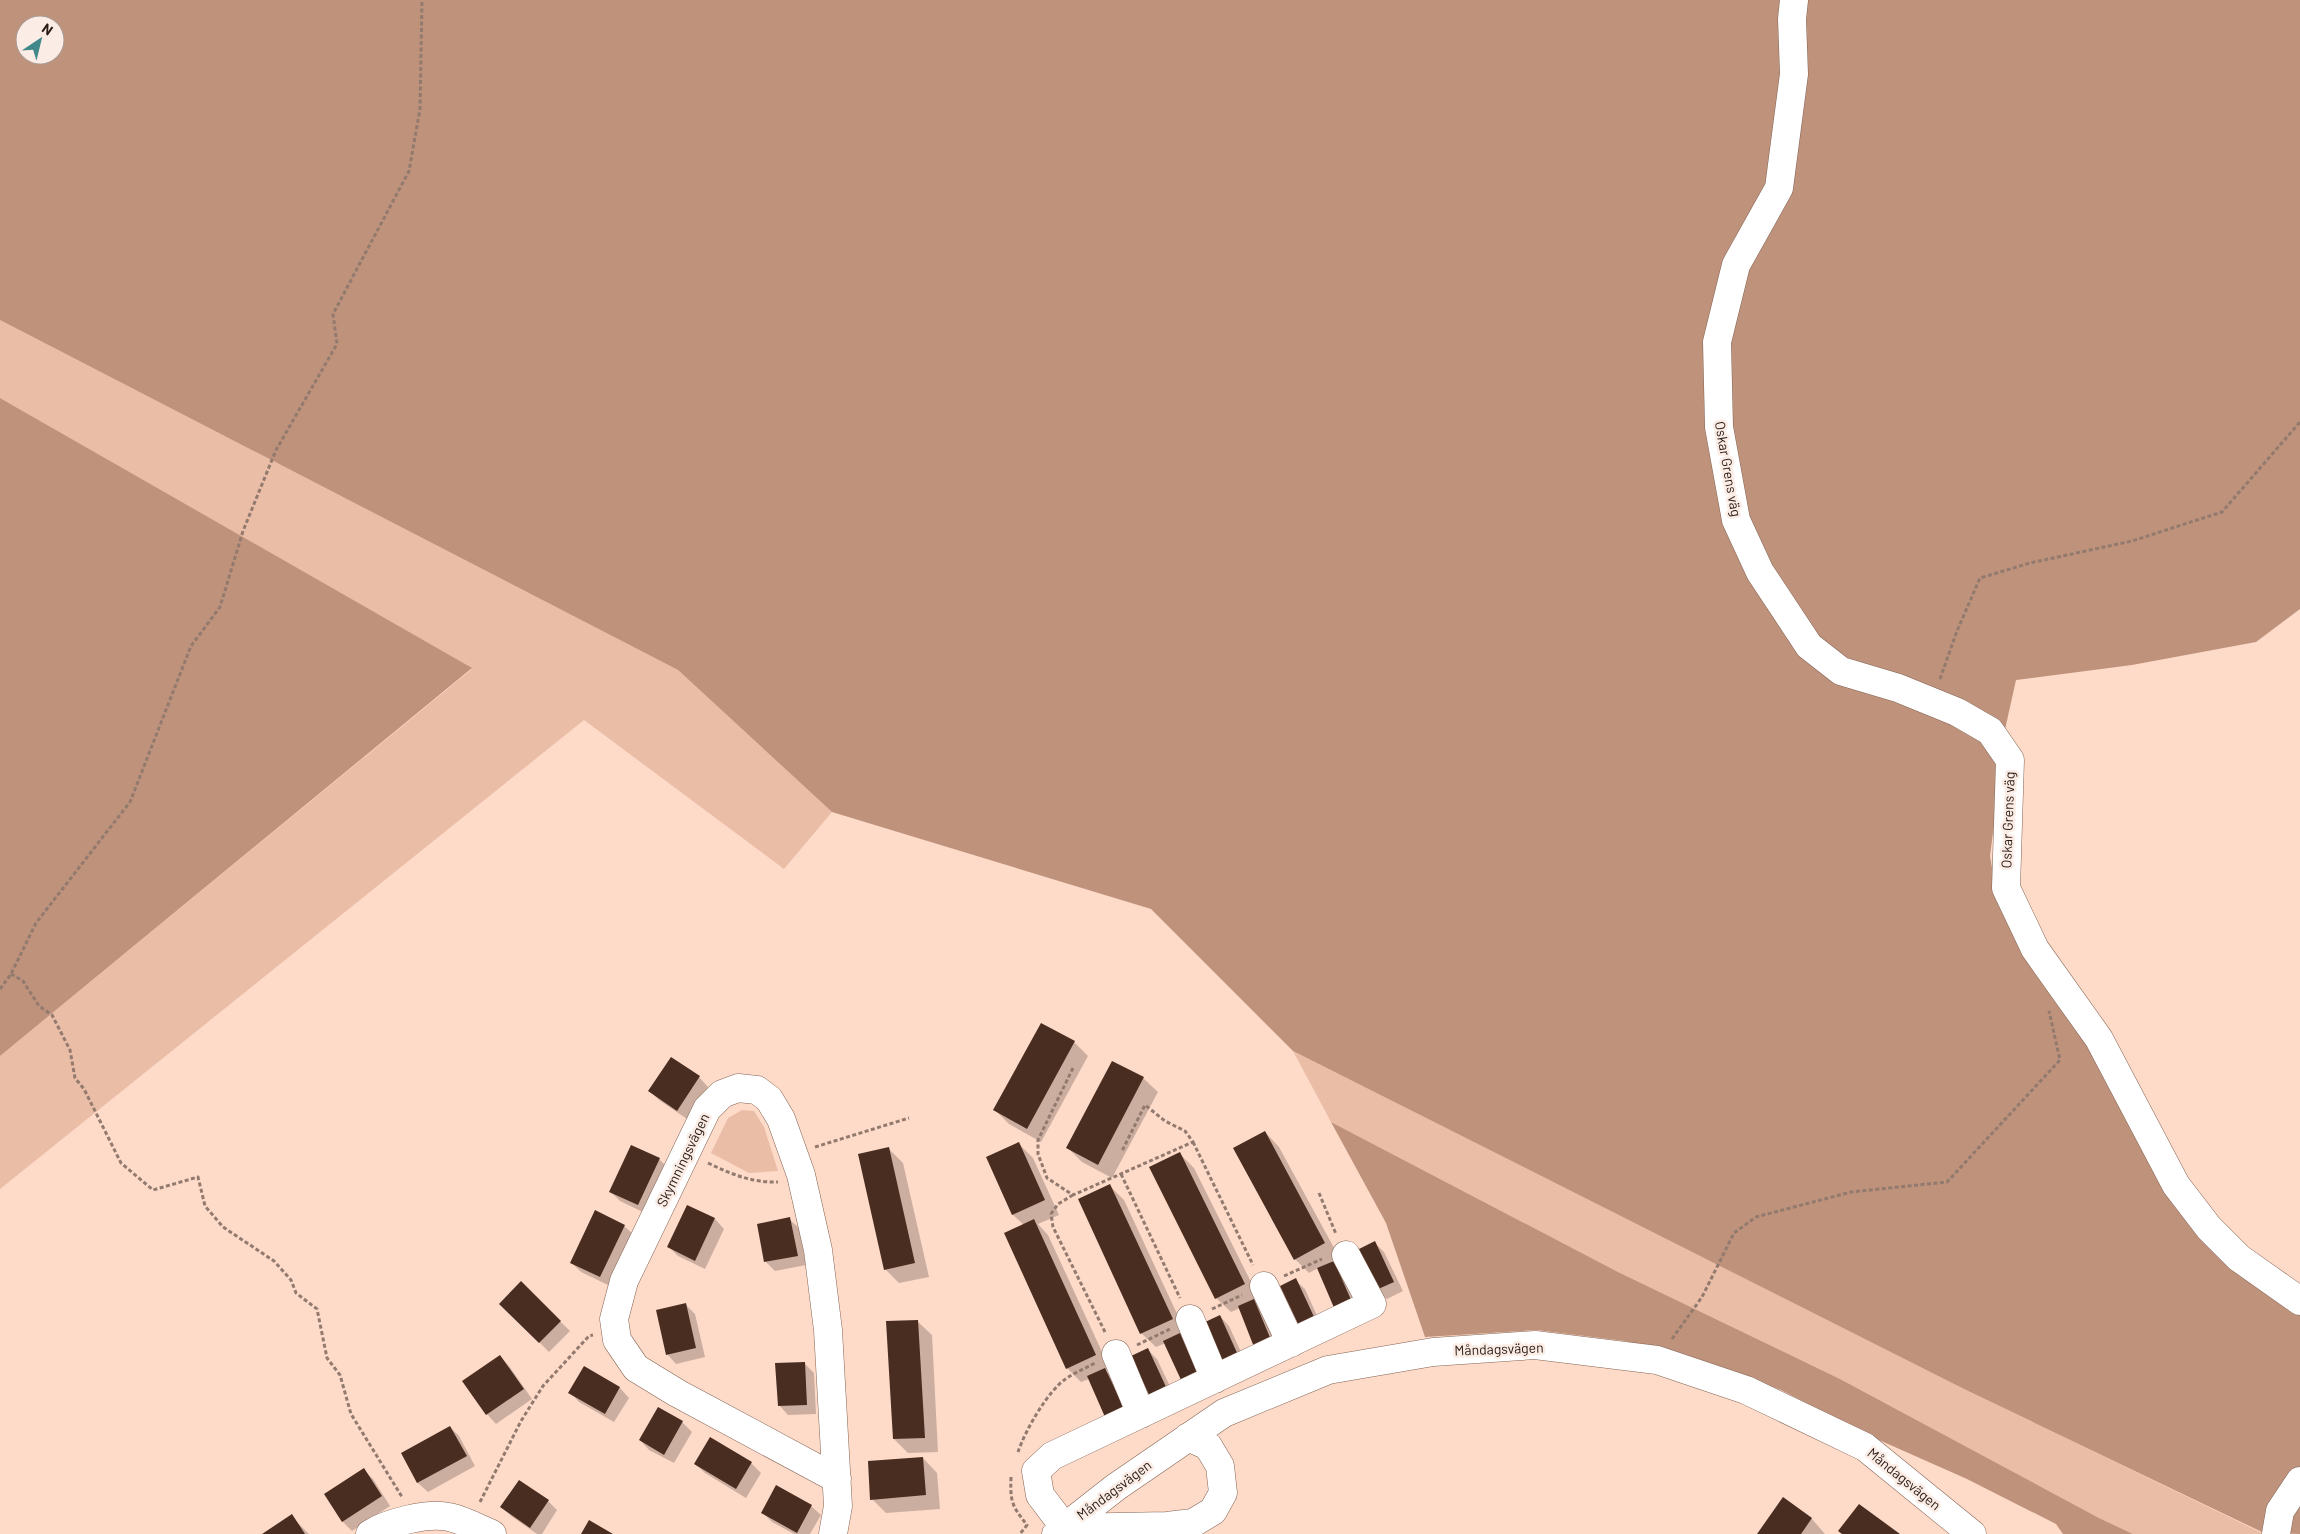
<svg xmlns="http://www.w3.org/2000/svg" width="2300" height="1534" font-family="Barlow,sans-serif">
<rect width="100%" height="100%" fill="#fedac9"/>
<path fill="#eabda7" d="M0,320L678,670L832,812L784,869L584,720L0,1189V1056L472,669L0,398Z
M1293,1051L1964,1389L2264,1534H2133L2099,1518L1840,1379L1618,1272L1331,1122Z
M742,1110L754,1111L764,1127L778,1171L749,1173L711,1153L728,1118Z"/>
<path fill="#bf927c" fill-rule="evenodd" d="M0,0H2300V609L2256,642L2132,665L2016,680L1998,761L1997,801L1990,856L1996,891L2087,1044L2177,1205L2236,1273L2300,1315V1534L2264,1533L1964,1389L1293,1051L1151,909L832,812L678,670L0,320ZM25,25H55V55H25Z
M0,398L472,668L0,1056Z
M1331,1122L1618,1272L1840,1379L2099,1518L2133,1534H2063L2056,1524L1967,1479L1870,1436L1781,1390L1718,1367L1625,1341L1536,1330L1425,1337L1386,1223Z"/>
<path fill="#0003" d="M1074,1042L1088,1056L1041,1142L1009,1124L995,1110Z
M672,1059L699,1077L708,1087L687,1119L659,1100L650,1091Z
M1143,1078L1158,1092L1112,1178L1082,1162L1068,1148Z
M1265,1132L1279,1147L1339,1257L1332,1261L1343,1271L1360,1312L1318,1268L1309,1273L1295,1259Z
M1018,1143L1033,1158L1059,1215L1038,1224L1048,1235L1110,1369L1106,1371L1114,1378L1132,1418L1089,1379L1081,1382L1067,1368L1024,1225L1013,1215L987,1157Z
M889,1149L903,1163L929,1277L899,1283L885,1269Z
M1179,1153L1194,1168L1259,1298L1254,1301L1264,1310L1280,1349L1240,1308L1231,1312L1216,1298Z
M659,1159L668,1168L647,1214L620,1201L611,1192Z
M1110,1186L1124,1200L1186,1333L1180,1336L1189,1344L1207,1385L1166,1343L1156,1347L1141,1333Z
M688,1206L715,1219L724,1229L705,1269L678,1256L669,1247Z
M789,1219L799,1228L806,1265L775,1271L766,1262Z
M624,1226L634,1235L610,1286L581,1272L571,1262Z
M1375,1243L1384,1252L1403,1291L1387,1299L1377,1290Z
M1295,1280L1305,1289L1323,1329L1310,1335Z
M521,1283L570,1331L549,1352L501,1304Z
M686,1305L695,1314L705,1357L676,1364L667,1354Z
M1220,1316L1229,1326L1247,1365L1205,1323Z
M917,1321L932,1335L938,1452L908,1453L894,1439Z
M1148,1350L1157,1359L1176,1399L1133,1357Z
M500,1356L509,1366L532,1399L496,1424L487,1414Z
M804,1363L814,1373L816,1414L788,1415L779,1405Z
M585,1367L620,1388L629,1398L614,1422L579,1402L570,1392Z
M658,1409L682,1422L692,1432L674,1463L649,1450L640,1440Z
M450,1427L459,1436L475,1466L428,1492L418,1483L402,1453Z
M711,1438L751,1463L761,1473L746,1498L705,1473L695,1464Z
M923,1458L937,1473L940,1509L886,1513L872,1499Z
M364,1470L373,1479L390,1506L352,1531L343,1522L325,1494Z
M1783,1499L1812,1519L1825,1534H1759Z
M548,1501L557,1510L542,1534H537L511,1516L502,1507Z
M811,1506L821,1515L810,1534H794L772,1522L762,1512Z
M291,1516L309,1534H264Z"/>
<path fill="#492d20" d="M1041,1023L1075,1041L1027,1129L993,1110Z
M671,1057L700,1076L677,1111L648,1091Z
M1112,1061L1144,1077L1098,1165L1066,1148Z
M1265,1131L1325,1243L1294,1260L1233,1148Z
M1019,1142L1045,1200L1012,1215L986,1157Z
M631,1145L660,1158L638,1205L609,1192Z
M889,1147L915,1263L884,1270L858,1154Z
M1180,1152L1245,1284L1215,1299L1149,1167Z
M1110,1184L1173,1319L1140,1334L1078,1199Z
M687,1205L715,1218L695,1261L667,1247Z
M595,1210L625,1225L600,1277L570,1263Z
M790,1217L798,1256L764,1262L757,1224Z
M1034,1219L1096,1355L1066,1369L1004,1233Z
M1375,1241L1394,1282L1376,1290L1357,1250Z
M1334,1261L1352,1302L1335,1310L1317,1268Z
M1296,1278L1315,1319L1299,1326L1280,1286Z
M521,1281L561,1321L539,1343L499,1304Z
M1254,1299L1271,1340L1254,1347L1238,1306Z
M686,1303L696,1348L666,1355L656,1310Z
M1220,1315L1238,1355L1221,1363L1203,1323Z
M918,1320L925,1438L893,1439L886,1321Z
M1180,1333L1198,1375L1182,1382L1163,1341Z
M1148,1348L1167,1389L1150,1397L1131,1356Z
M500,1355L524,1389L486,1415L462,1381Z
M805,1362L807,1405L778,1406L775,1363Z
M584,1366L620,1387L605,1414L568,1393Z
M1105,1368L1124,1408L1105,1417L1087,1376Z
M658,1407L683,1421L664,1455L639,1440Z
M450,1426L467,1456L417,1483L401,1453Z
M710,1437L752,1462L736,1489L694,1464Z
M923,1457L926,1495L870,1500L868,1461Z
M364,1468L382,1496L342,1522L324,1494Z
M519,1480L549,1500L530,1528L500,1507Z
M776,1485L812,1505L797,1533L761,1513Z
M1783,1497L1812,1518L1801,1534H1757Z
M1859,1504L1900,1534H1842L1838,1531Z
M292,1514L305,1534H262Z
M589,1520L613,1534H581Z"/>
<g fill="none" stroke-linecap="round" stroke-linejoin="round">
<defs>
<path id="minor" d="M1794,0L1792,19L1794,74L1779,188L1736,265L1717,342L1719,427L1736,520L1760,572L1809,646L1841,671L1898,688L1957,712L1990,731L2010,760L2006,888L2035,949L2099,1039L2176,1185L2209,1228L2239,1258L2300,1301
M1264,1286L1291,1343
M1190,1319L1215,1379
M1116,1354L1141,1414
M1188,1437L1208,1446L1220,1466L1223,1493L1213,1511L1193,1523L1167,1526L1065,1528L1040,1495L1036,1471L1052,1456L1372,1304L1346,1255
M370,1534C387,1523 428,1512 449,1517C463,1520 478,1528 492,1534
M833,1534L838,1506L828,1330L818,1250L801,1175L781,1119L769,1099L757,1090L738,1088L722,1094L707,1109L624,1281L614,1319L617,1340L636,1368L677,1393L837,1479
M1056,1534L1116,1487L1224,1413L1328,1370L1433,1352L1535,1345L1657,1360L1746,1390L1865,1447L1972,1534
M2276,1534L2280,1511L2300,1481"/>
</defs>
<use href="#minor" stroke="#836454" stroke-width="29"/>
<path stroke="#927a6e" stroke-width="3" stroke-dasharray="4 2.5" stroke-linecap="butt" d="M1940,679L1957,631L1980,578L2030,563L2132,541L2222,512L2300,422
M11,974L23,981L39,1006L52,1015L70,1050L75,1078L84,1089L121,1163L153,1190L198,1177L205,1206L223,1227L274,1261L291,1280L296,1293L317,1309L327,1358L340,1375L351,1414L402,1497
M0,989L11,974L36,923L130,802L191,646L220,607L243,531L276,450L337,344L333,314L409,171L420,109L422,0
M1073,1068L1038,1140V1154L1047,1178L1073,1195L1193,1142L1185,1131L1165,1121L1145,1105L1122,1151
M1193,1142L1253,1265
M815,1147L909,1118
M708,1163C731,1174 752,1183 778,1182
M1121,1174L1180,1298
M1319,1193L1336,1234
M1073,1195L1058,1204L1051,1214L1053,1227L1106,1334
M1284,1276L1322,1259
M1212,1309L1242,1295
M1672,1339L1702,1297L1734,1233L1756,1217L1851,1192L1947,1182L2060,1060L2049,1011
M1137,1345L1170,1329
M1018,1452C1025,1431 1048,1390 1067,1378C1076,1372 1086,1368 1095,1363
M1011,1477C1010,1502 1012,1506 1027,1525L1020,1534
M480,1502L521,1421L543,1386L589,1336L593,1335"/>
<use href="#minor" stroke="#fff" stroke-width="28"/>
</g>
<g text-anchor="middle" stroke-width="5" stroke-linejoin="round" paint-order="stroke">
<g font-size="14" fill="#291c16" stroke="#fbece5">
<text transform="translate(1728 469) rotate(80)" y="5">Oskar Grens väg</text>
<text transform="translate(2008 820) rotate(-88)" y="5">Oskar Grens väg</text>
<text transform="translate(683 1160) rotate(-64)" y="5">Skymningsvägen</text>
<text transform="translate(1499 1349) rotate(-2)" y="5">Måndagsvägen</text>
<text transform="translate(1904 1479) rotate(39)" y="5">Måndagsvägen</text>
<text transform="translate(1114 1490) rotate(-37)" y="5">Måndagsvägen</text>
</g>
</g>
<g transform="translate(40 40) rotate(35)"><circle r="24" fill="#fbece5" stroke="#a79992"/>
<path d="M0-4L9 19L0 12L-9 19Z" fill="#40888a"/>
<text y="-8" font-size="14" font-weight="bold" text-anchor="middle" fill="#291c16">N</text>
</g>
</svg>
